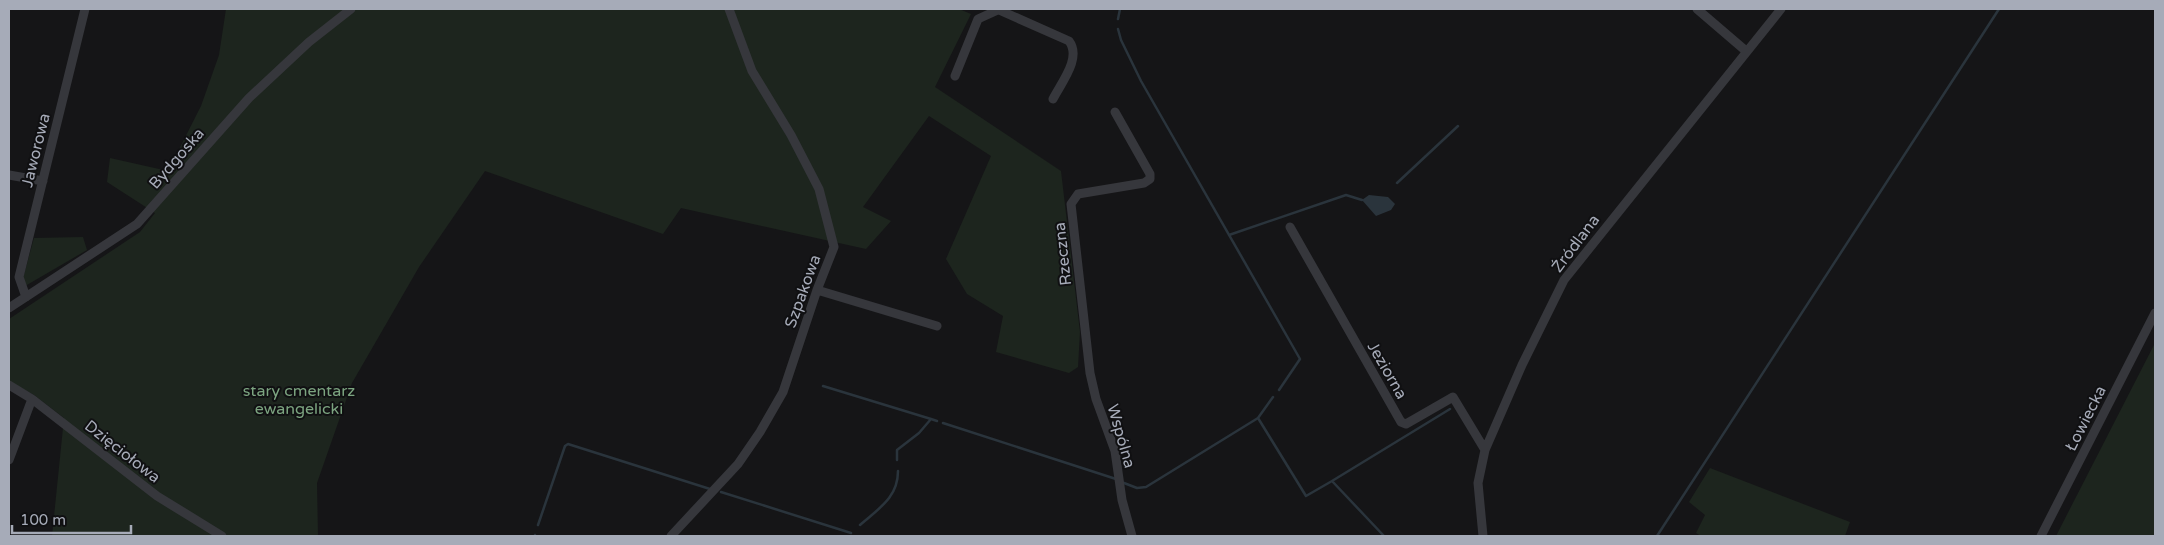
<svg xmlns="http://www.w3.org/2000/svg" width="2164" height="545" font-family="'Varela Round',sans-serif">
<rect width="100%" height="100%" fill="#151517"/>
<path fill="#1d251e" d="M226,9H959L971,14L935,87L1061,171L1080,332L1078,367L1069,373L996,352L1003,316L967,294L946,259L991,156L929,116L863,207L891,221L866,249L681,208L663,234L485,171L419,267L352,383L317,483L318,536H52L64,418L34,395L9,381V319L140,232L155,213L107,182L110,158L168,171L201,106L219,55Z
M83,237L87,250L20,289L34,238Z
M2155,343V536H2056Z
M1710,468L1850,522L1845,536H1701L1696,533L1705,515L1689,502Z"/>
<path fill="#2a343c" d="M1369,195L1388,197L1395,204L1391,210L1376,216L1362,200Z"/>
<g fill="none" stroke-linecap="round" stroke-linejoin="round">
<path stroke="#2a343c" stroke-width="2.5" d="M1118,19L1120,9
M1118,29L1121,40L1141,81L1300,359L1279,390
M1397,183L1458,126
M1229,235L1346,195L1362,200
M823,386L931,419
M1258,418L1306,496L1332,481L1384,536
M943,423L1116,479
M897,460V450L919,433L931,419L937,421
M1332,481L1450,409
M1124,483L1137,488L1146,487L1258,418L1273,397
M721,492L851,533
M538,525L565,446L568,444L710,489
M860,525C878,509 898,498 898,471
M535,536V535
M1657,536L1999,9"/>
<path stroke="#36373c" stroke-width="9" d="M1697,9L1746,51
M999,10L1069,41C1082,58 1061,83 1053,99
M955,76L978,19L1000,9
M1115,112L1150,174V179L1144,183L1078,194L1071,204L1090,373L1096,399L1115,451L1122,500L1132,536
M9,175L43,181
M1290,227L1401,422L1406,424L1453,397L1485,450
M817,290L937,326
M26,297L19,277L85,9
M9,308L137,224L249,98L309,42L351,9
M9,385L32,399L157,496L222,536
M9,460L32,399
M671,536L738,464L760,432L783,392L817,290L834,247L819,189L791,135L752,71L729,9
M1483,536L1478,483L1485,450L1522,365L1564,280L1781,9
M2041,536L2155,313"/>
</g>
<g text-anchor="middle" stroke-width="4" stroke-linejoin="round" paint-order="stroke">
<g font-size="16" fill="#a6abb8" stroke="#101012">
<text transform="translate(35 150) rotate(-76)" y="6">Jaworowa</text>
<text transform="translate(176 158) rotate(-49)" y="6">Bydgoska</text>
<text transform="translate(1575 243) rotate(-53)" y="6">Źródlana</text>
<text transform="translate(1062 254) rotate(-96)" y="6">Rzeczna</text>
<text transform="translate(802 291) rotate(-70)" y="6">Szpakowa</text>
<text transform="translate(1388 370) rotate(60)" y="6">Jeziorna</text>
<text transform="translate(2085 418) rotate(-63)" y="6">Łowiecka</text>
<text transform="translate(1122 436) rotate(74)" y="6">Wspólna</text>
<text transform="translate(123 451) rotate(38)" y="6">Dzięciołowa</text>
</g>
<g font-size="16" fill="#7ca480" stroke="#101012">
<text x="299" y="396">stary cmentarz<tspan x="299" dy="18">ewangelicki</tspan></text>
</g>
</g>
<rect width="2164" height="545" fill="none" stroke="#a6abb8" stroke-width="20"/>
<path d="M12 525v8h119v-8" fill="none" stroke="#a6abb8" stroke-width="2.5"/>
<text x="20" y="525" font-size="15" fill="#a6abb8" stroke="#101012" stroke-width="4" paint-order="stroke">100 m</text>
</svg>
